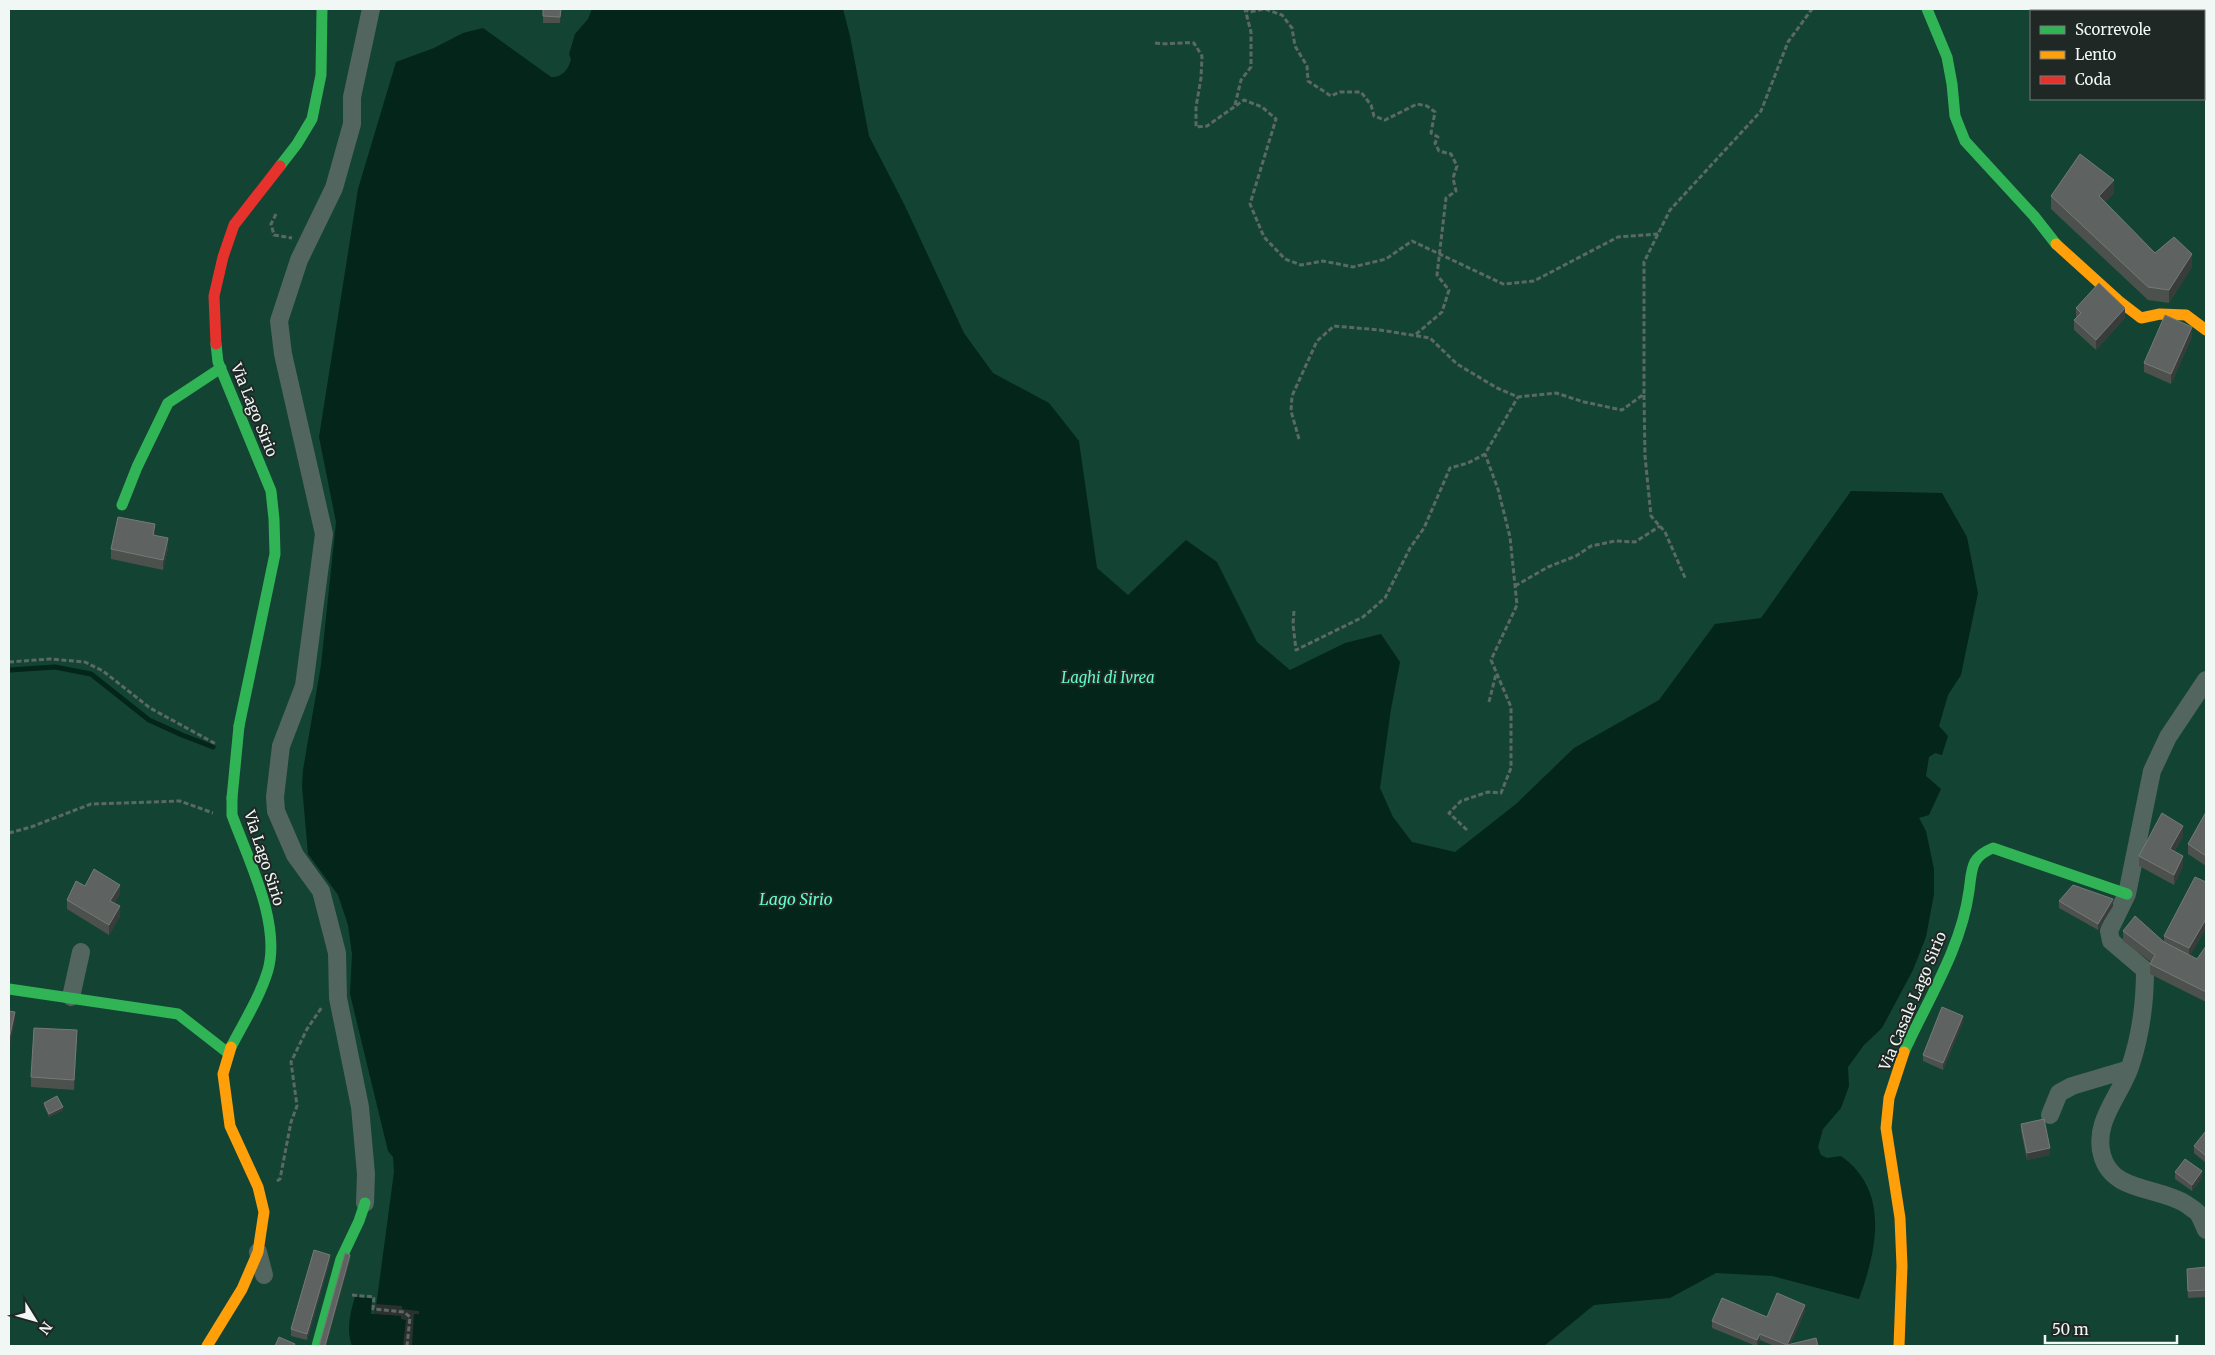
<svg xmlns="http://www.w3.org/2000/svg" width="2215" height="1355" font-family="Merriweather,serif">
<rect width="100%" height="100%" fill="#2c302e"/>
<path fill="#134333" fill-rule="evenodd" d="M9,9H2206V1346H9ZM2031,11H2204V99H2031Z"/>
<path fill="#04251a" d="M592,9H843L850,36L869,136L905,206L964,333L993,373L1049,403L1079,441L1097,568L1128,595L1186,540L1217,562L1257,642L1290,670L1345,643L1381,634L1400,662L1391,709L1380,788L1393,817L1412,842L1455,852L1516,804L1574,748L1659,700L1715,624L1761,618L1851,491L1942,493L1967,537L1978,593L1961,675L1948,695L1939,726L1948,736L1942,755L1935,753L1929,757L1926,776L1941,789L1929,815L1919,818L1926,831L1934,869V894L1926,937L1913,970L1882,1028L1864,1045L1848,1067L1849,1086L1841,1108L1823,1129L1818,1147L1821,1155L1827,1158L1841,1156C1890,1191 1877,1249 1859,1299L1772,1276L1716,1273L1670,1298L1594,1305L1544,1346H352C346,1330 350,1313 355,1297L372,1298L371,1314H375L394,1172L393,1157L388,1151L350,994L352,954L348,925L338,895L308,854L302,786L303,770L321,665L336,522L319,437L358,189L396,62L434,48L463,33L483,28L551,77C562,78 569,69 571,59L569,54L575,34L588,19Z"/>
<path fill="#2c302e" d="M376,1304L402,1306V1309L419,1311V1314H414L412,1346H403L406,1320L401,1319V1316L375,1314Z"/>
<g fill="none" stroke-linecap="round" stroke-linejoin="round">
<path stroke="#04251a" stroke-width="5" d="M10,670L55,667L91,674L149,720L182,735L213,747"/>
<path stroke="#5b6964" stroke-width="3" stroke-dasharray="5 2.5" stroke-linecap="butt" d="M1244,9L1249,12L1265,9L1282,15L1292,28L1295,46L1307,66L1308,81L1331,96L1340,92H1361L1371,105L1374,116L1385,120L1417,104L1427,106L1435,112L1431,133L1438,137L1435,143L1439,151L1451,154L1457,166L1453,178L1456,191L1446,198L1437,275L1449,290L1442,312L1415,335
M1155,43C1169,45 1181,42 1194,43L1202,56L1201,78L1196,107V127L1207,126L1244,100L1262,107L1276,119L1250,204L1264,237L1285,259L1301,265L1323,261L1353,267L1386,259L1412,241L1503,284L1534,281L1618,237L1658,234
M1235,105L1241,80L1251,67V32L1245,9
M276,214L271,224L274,235L292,238
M1644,395L1645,456L1651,516L1665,532L1686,580
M1299,439L1291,411L1292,396L1317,341L1334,326L1380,330L1430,338L1457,364L1497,388L1518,397L1556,393L1584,402L1622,410L1644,394V262L1670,210L1761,111L1788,42L1812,9
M1515,586L1548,567L1576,556L1591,546L1615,541L1635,542L1660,526
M1294,611L1293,624L1296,650L1363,617L1385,598L1410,548L1424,528L1450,468L1468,463L1485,454L1518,397
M9,662L50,659L85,662L103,671L150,708L216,744
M1489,702L1496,674
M1467,830L1449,813L1461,801L1488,792L1501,793L1511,768V707L1491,660L1517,605L1510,537L1498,489L1485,454
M9,833L31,827L91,804L180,801L213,813
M277,1181L280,1179L291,1122L297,1106L291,1062L307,1029L322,1007
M352,1295L374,1297L373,1309L404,1312L410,1317L407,1346"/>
<path stroke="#52665f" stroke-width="18" d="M2206,680L2168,737L2152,771L2127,894L2109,931L2111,941L2145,970C2145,1003 2141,1035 2130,1067C2120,1096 2093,1122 2102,1155C2112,1193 2158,1186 2186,1204C2190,1207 2195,1210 2198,1213C2201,1218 2204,1225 2206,1230
M71,997L81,952
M2050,1115L2059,1093L2072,1086L2129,1069
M365,1203L366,1174L360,1107L338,998L337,953L321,891L295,855L276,811L275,797L281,746L304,686L324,534L283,354L279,321L299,260L334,188L352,124V97L371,9
M258,1252L264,1275"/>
<path stroke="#30b455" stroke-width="11" d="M1927,9L1947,57L1952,84L1955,116L1965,141L2034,216L2056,244
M280,166L297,144L312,119L321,75L322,9
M216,344L218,362L271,491L274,519L275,554L239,726
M122,505L137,467L168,403L221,368
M9,989L178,1014L228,1053
M231,1047C244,1022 260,997 268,970C281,923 248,859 232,815V798
M1904,1052C1928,999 1961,949 1969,891C1972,870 1970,857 1993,848L2127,894
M317,1346L341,1259L359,1221L365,1203"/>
<path stroke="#ff9f0a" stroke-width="11" d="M2056,244L2119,301L2141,318L2160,314L2186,315L2206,330
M207,1346L242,1289L258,1252L264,1212L258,1187L230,1126L223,1074L231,1047
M1899,1346L1902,1266L1900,1218L1886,1128L1889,1098L1904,1052"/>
<path stroke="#e5322d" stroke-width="11" d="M216,344L214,296L223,257L234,225L280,166"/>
<path stroke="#30b455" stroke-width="11" d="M232,798L239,726"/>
</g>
<path fill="#4c514e" d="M543,9H561L560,23H543Z
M2114,193L2105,202L2155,253L2192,267L2169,303L2148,300L2051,209V196Z
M2076,308L2125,318L2096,350L2074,330V320L2076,318Z
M2192,337L2171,384L2144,372V363Z
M155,534V535L168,548L163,570L111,559V549Z
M2206,812V866L2188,854V844Z
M2183,836L2174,852L2183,866L2174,885L2139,866V856Z
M2206,882V929L2190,955L2197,959L2206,946V1002L2150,974V964L2151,962L2123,941V931L2164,942V936Z
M85,886L120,894L114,904L120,916L109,935L67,909V900Z
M2059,901L2113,906L2098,930L2059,908Z
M1963,1022L1943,1070L1923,1061V1055Z
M77,1040L74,1090L31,1087V1077Z
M44,1103L63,1110L49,1117L44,1106Z
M2021,1124L2050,1155L2027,1160L2021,1131Z
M2206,1133V1163L2194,1153V1146Z
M2175,1172L2202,1178L2192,1191L2175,1179Z
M330,1261L307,1340L291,1336V1329Z
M2206,1267V1297L2188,1298L2187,1275Z
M1805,1311L1790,1345L1818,1346H1774L1760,1340L1757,1346H1756L1712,1328V1321L1767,1317Z"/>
<path fill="#383c3a" d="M2114,180V193L2099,209V196Z
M2192,254V267L2169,303V290Z
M2125,308V318L2096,350V340Z
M2192,327V337L2171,384V374Z
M155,524V534L153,545V535Z
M168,538V548L163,570V560Z
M2183,826V836L2170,859V849Z
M2183,856V866L2174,885V875Z
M120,885V894L110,911V901Z
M2113,899V906L2098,930V924Z
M120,906V916L109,935V925Z
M2206,919V929L2189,958V948Z
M15,1012V1022L9,1049V1039Z
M1963,1016V1022L1943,1070V1063Z
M77,1030V1040L74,1090V1080Z
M63,1107V1110L49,1117V1114Z
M2050,1148V1155L2027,1160V1153Z
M2202,1171V1178L2192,1191V1185Z
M330,1255V1261L307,1340V1334Z
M350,1255V1261L326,1346H325Z
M1805,1305V1311L1790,1346L1787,1345Z
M1760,1334V1340L1757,1346V1340Z"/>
<path fill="#5e6260" stroke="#757a77" d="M543,9H561L560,17L543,16Z
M2080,154L2114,180L2099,196L2155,253L2174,237L2192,254L2169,290L2148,287L2051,196Z
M2099,283L2125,308L2096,340L2074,320L2081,313L2076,308Z
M2165,315L2192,327L2171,374L2144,363Z
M118,517L155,524L153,535L168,538L163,560L111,549Z
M2206,812V856L2188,844Z
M2162,813L2183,826L2170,849L2183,856L2174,875L2139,856Z
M94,869L120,885L110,901L120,906L109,925L67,900L76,881L85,886Z
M2195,877L2206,882V919L2189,948L2164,936Z
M2073,885L2113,899L2098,924L2059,901Z
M2135,916L2164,942L2197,959L2206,946V992L2150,964L2155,955L2123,931Z
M1942,1007L1963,1016L1943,1063L1923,1055Z
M9,1011L15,1012L9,1039Z
M34,1028L77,1030L74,1080L31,1077Z
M57,1096L63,1107L49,1114L44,1103Z
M2044,1119L2050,1148L2027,1153L2021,1124Z
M2205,1132L2206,1133V1156L2194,1146Z
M2185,1159L2202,1171L2192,1185L2175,1172Z
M314,1250L330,1255L307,1334L291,1329Z
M345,1253L350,1255L325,1346H319Z
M2206,1267V1290L2188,1291L2187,1269Z
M1777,1293L1805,1305L1787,1345L1760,1334L1757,1340L1712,1321L1722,1298L1767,1317Z
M279,1337L295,1344L294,1346H275Z
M1816,1338L1818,1346H1787V1345Z"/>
<g text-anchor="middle" stroke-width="4" stroke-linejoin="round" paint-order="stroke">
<g font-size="15" fill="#f1f7f4" stroke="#202825">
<text transform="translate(254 410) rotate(68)" y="5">Via Lago Sirio</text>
<text transform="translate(264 858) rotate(72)" y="5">Via Lago Sirio</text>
<text transform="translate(1913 1001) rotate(-67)" y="5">Via Casale Lago Sirio</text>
</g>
<g font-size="15" font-style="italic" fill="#5ffac6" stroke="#202825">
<text x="1108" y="683">Laghi di Ivrea</text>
</g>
<g font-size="16" font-style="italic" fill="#64fec9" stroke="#202825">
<text x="796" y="905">Lago Sirio</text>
</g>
</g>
<rect width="2215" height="1355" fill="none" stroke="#f1f7f4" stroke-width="20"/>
<rect x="2030" y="10" width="175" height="90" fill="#202825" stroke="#747b78"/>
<rect x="2040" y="26" width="25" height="8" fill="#30b455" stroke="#747b78"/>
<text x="2075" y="35" font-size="15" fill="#f1f7f4">Scorrevole</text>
<rect x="2040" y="51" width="25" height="8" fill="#ff9f0a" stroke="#747b78"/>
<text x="2075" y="60" font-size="15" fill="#f1f7f4">Lento</text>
<rect x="2040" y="76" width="25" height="8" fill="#e5322d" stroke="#747b78"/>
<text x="2075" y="85" font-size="15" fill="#f1f7f4">Coda</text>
<g transform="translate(35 1320) rotate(127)" stroke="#202825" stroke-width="4" paint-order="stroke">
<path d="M0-4L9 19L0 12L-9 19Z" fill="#f1f7f4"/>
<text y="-8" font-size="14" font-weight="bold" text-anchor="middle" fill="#f1f7f4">N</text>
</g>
<path d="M2045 1335v8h132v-8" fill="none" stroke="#f1f7f4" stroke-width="2.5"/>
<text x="2052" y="1335" font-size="15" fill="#f1f7f4" stroke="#202825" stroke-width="4" paint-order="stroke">50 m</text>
</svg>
